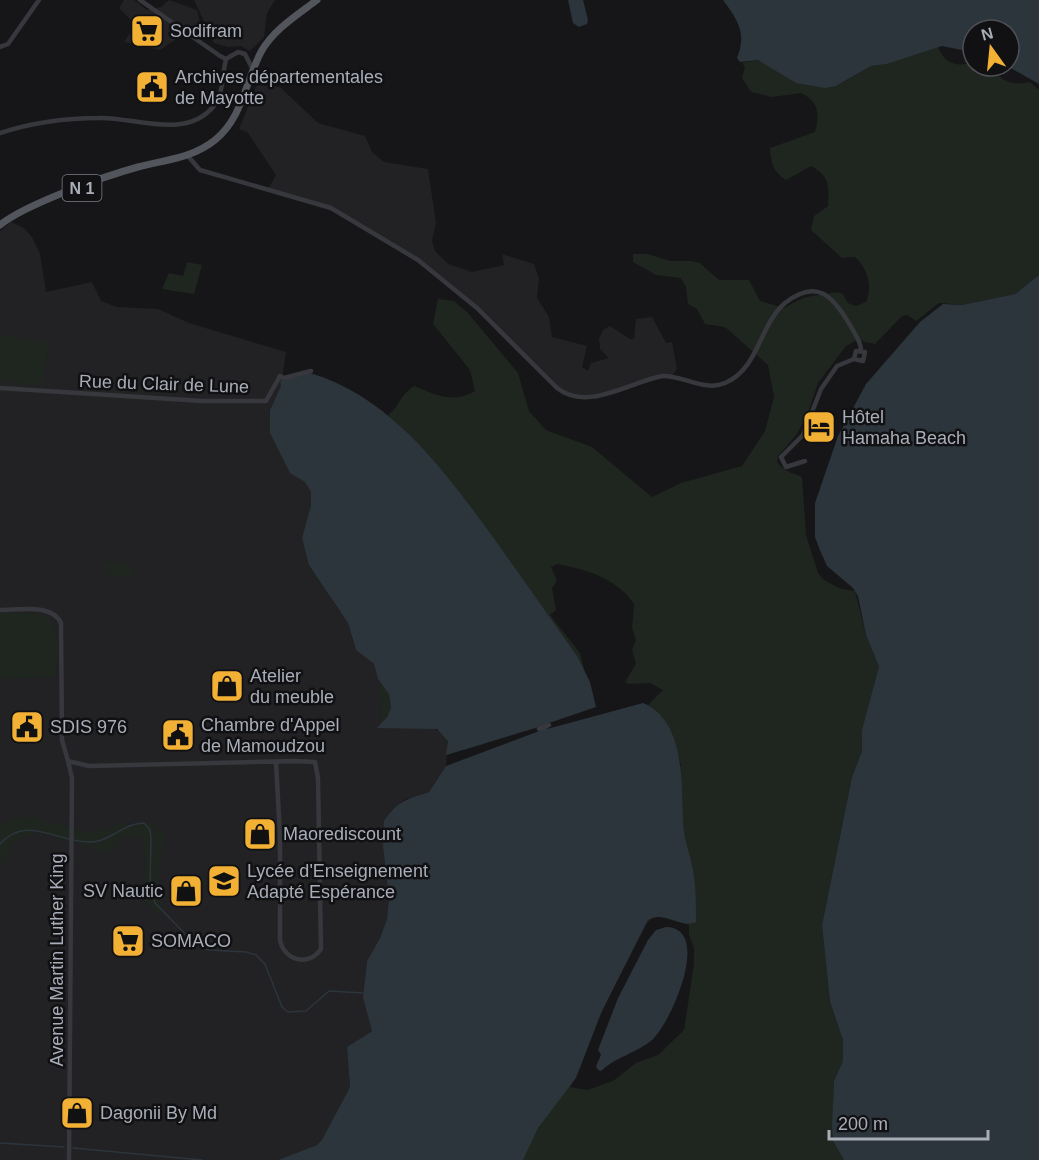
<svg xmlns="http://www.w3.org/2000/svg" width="1039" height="1160" font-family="Arial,sans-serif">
<rect width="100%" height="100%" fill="#161618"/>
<path fill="#222225" d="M124,0H134L147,10L161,7L169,0L197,10L203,34L180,37L160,50L124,42L136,25L119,8Z
M194,0H275L267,13L264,37L250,51L241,46L228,47L214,43Z
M257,85L280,87L318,123L365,136L372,152L384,162L428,169L436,223L432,241L435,251L448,264L472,272L504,265L502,254L534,264L539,278L537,298L549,317L552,337L587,346L582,367L588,371L591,363L609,358L600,349L599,339L603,330L610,326L630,339H634L636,319L652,317L666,343L672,342L677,369L672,376L592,396L562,392L477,308L418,260L331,208L268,189L276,175L248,133L239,129Z
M11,222L24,228L32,237L40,254L46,292L92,282L101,301L117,307L158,309L189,323L286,352L281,386L270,410L269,426L274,443L290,472L305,482L311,492V506L302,538L309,565L348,623L356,650L374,664L382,684L388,716L378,728H432L441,732L448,741L446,766L429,792L404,800L390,813L383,847L389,898L387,919L380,938L367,961L363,998L372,1031L347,1047L350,1087L323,1140L317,1145L278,1160H0V231Z"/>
<path fill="#1e261f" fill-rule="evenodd" d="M938,47C944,63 957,68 973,62V66H992C1000,82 1013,86 1030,82L1039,90V275L1015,294L962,305L939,303L916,321L907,315L902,316L875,344L857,340L846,346L818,383L808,413L797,434L778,456L777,462C786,473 791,472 802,477L806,535L818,573L824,580L841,589L855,591L866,635L879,667V676L862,730V751L852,777L822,925L830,1002L843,1040V1061L834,1082L833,1106V1141L844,1160H452L681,766L672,733L648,705L663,690L650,683L629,684L625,682L636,664L632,650L636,640L632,628L634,604C618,579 586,569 557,564L551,567L557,581L552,588L556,610L550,615L580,653L593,705L503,735L481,745L446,755L449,745L441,732L442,728L382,725L380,663L363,646L356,650C355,616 321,593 308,563C301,546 302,531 308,514C310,507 313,504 312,496C310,482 300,482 292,473C283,464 274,445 270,433C264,410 281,399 280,380L406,432L388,415C401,405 398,397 414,386C437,395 453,404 475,391L470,370L433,324L438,299L454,301L468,313L518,373L529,411L546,430L592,447L652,497L681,483L742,466L765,431L774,397L768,365L725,327L705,324L697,309L688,304L686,287L681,278L656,275L633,262V254H648L670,261H691L700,263L719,280H749L760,301L784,308C797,301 804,296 820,295C829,295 833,290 843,294L848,303L856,306L866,302C873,287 868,269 855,257L842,258L811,230L814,216L828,206C829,186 830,176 811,166L786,180C773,172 771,163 770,148L815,132C820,114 819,102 801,93L772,97L751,92L742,78L745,67L742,63L758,60L767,63L796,83H842L871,66L887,64ZM657,916L689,925V935L694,948V964L684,1030L658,1055L636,1063L613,1081L587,1090L570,1087C588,1057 628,924 657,916Z
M187,262L202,265L194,294L162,289L169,273L183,276Z
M0,335L49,342L42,386L0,380Z
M106,563L132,565L131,576L106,575Z
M39,613C64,623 57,656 56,677L0,679V614Z
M32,816L87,833L108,830L123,821L132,827L153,823L162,830L164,837L158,888L162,905L160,913H156L142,899L146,859L141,836L128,835L116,842C108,863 90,847 76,842C70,839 63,841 57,838C51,836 46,833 39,831L10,843L8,856L0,864V825L8,820Z"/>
<path fill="#2c353c" d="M568,0H583L588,20L587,24L579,27L573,23Z
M723,0H1039V84L1007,66H1009V30H973L972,52L942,46L887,64L871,66L836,86L825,88L796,83L758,60L740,62L737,58C747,34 738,20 723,0Z
M1039,275V1160H844L833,1141L832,1127L834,1081L843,1061V1040L830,1002L822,925L852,777L862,751V730L879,667L866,635L858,596L853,588L827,566L819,548L815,537V503L838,436L866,384L920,322L943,304L962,305L1015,294Z
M310,373C392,397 445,472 493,537C521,577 549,616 577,656L590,682L596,707L549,723L547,729L643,703C686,721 681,784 683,820C683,837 690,854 693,870C696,887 696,904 696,922C681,929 664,910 648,920L601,1013L576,1078L538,1128L523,1160H278L317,1145L322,1140L350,1087L347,1047L372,1031L363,998L367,961L380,938L387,919L389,898L383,847L384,821C398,800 408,799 429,792L446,766L542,730L539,727L446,755L448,741L437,729L377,728L388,716L391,707L389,694L378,679L374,664L356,650L348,623L309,565L302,538L311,506V492L305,482L290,473L270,433V410L281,386L280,380Z
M666,927C713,928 671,1023 652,1040C637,1053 615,1057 601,1071L598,1070L596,1066L601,1055L598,1050L618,998L648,940L656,930Z"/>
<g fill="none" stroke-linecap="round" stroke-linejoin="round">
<path stroke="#2c353c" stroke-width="1.5" d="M0,844C27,813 59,844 92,842C111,841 124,823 144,823L150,830L151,837L150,886L155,903L193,942L208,950L246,952L256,955L265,964L282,1007L288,1012L306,1011L329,991L364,993
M0,1143L64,1147
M73,1148L202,1160"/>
<path stroke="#37383d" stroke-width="4.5" d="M140,0L220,56L226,59L238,52L245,54L253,70
M0,47L8,44L39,0
M0,133C31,123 67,118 99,118C135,117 185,140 213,107C224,93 222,75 226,59
M187,155L200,170L331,208L418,260L477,308L557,388C587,412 630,382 662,376C683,375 705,392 725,383C759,369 759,325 785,303C817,278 833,296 850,325C854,333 861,341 861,350
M0,388L202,401H266L280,376L284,378L311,371
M805,461L786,467L781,457L803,435L821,389L837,366L854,359L863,361L865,352L856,351L854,359
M0,610C17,610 52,603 61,623L62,740L68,761L89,766L295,761L315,762L318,778L321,949C309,967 284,961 280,940V836L276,762
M539,729L549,725
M68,761L72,778L69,1160"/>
<path stroke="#53555c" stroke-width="7" d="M0,225C26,204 105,176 138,167C165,160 193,158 215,140C243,117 245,82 261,52C273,30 297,15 317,0"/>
</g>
<defs>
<symbol id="supermarket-square" viewBox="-11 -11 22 22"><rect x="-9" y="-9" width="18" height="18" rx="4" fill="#f2b134" stroke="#111113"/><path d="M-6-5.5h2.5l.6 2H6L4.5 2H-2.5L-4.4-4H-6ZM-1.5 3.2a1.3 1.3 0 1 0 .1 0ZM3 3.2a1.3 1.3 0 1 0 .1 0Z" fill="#111"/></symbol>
<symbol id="civic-square" viewBox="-11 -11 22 22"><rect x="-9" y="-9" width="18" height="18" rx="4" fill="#f2b134" stroke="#111113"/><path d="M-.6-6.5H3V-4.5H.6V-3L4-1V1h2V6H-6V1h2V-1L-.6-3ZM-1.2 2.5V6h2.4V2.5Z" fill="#111"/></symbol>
<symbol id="hotel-square" viewBox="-11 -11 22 22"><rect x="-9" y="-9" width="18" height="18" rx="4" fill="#f2b134" stroke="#111113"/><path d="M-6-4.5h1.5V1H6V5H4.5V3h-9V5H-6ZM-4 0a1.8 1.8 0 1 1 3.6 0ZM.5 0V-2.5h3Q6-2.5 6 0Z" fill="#111"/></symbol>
<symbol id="shop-square" viewBox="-11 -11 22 22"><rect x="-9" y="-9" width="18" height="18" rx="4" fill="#f2b134" stroke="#111113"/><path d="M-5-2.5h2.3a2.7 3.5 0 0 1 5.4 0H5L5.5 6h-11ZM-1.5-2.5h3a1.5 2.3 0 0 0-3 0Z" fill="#111"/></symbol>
<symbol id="school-square" viewBox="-11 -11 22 22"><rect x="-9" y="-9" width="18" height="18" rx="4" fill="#f2b134" stroke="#111113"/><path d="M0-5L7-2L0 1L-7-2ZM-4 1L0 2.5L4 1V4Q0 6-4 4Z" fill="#111"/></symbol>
</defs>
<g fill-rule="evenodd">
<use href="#supermarket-square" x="128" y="12" width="38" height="38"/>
<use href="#civic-square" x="133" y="68" width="38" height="38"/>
<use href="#hotel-square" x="800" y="408" width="38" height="38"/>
<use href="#shop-square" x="208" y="667" width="38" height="38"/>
<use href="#civic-square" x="8" y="708" width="38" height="38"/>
<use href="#civic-square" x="159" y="716" width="38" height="38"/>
<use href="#shop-square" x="241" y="815" width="38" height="38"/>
<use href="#school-square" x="205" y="862" width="38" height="38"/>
<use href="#shop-square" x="167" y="872" width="38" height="38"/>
<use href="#supermarket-square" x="109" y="922" width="38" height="38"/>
<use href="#shop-square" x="58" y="1094" width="38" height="38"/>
</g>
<g text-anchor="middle" stroke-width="5" stroke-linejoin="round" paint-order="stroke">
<rect fill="#111113" stroke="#7b7e86" stroke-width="1.5" x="62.5" y="175" width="39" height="26" rx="4.5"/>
<g font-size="16" font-weight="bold" fill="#a8adb8">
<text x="82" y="194">N 1</text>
</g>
<g font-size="18" fill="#a8adb8" stroke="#111113" text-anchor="start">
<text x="170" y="37">Sodifram</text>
<text x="175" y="83">Archives départementales<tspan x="175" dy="21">de Mayotte</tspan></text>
<text x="842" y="423">Hôtel<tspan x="842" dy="21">Hamaha Beach</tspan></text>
<text x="250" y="682">Atelier<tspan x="250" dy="21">du meuble</tspan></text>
<text x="201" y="731">Chambre d'Appel<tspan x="201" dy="21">de Mamoudzou</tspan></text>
<text x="50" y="733">SDIS 976</text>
<text x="283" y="840">Maorediscount</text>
<text x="247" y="877">Lycée d'Enseignement<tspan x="247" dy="21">Adapté Espérance</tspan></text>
<text x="163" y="897" text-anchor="end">SV Nautic</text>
<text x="151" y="947">SOMACO</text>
<text x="100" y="1119">Dagonii By Md</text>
</g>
<g font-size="18" fill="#a8adb8" stroke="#111113">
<text transform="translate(164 384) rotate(2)" y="6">Rue du Clair de Lune</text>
<text transform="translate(57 960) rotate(-90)" y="6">Avenue Martin Luther King</text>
</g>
</g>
<g transform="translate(991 48) rotate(345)"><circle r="28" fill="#111113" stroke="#4d4f55" stroke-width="1.5"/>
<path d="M0-4.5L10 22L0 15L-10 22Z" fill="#f2b134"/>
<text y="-9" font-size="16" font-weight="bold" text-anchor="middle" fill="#a8adb8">N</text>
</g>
<path d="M829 1130v9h159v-9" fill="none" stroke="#a8adb8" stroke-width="3"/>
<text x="838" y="1130" font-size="18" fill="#a8adb8" stroke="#111113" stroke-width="4.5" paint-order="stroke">200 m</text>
</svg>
